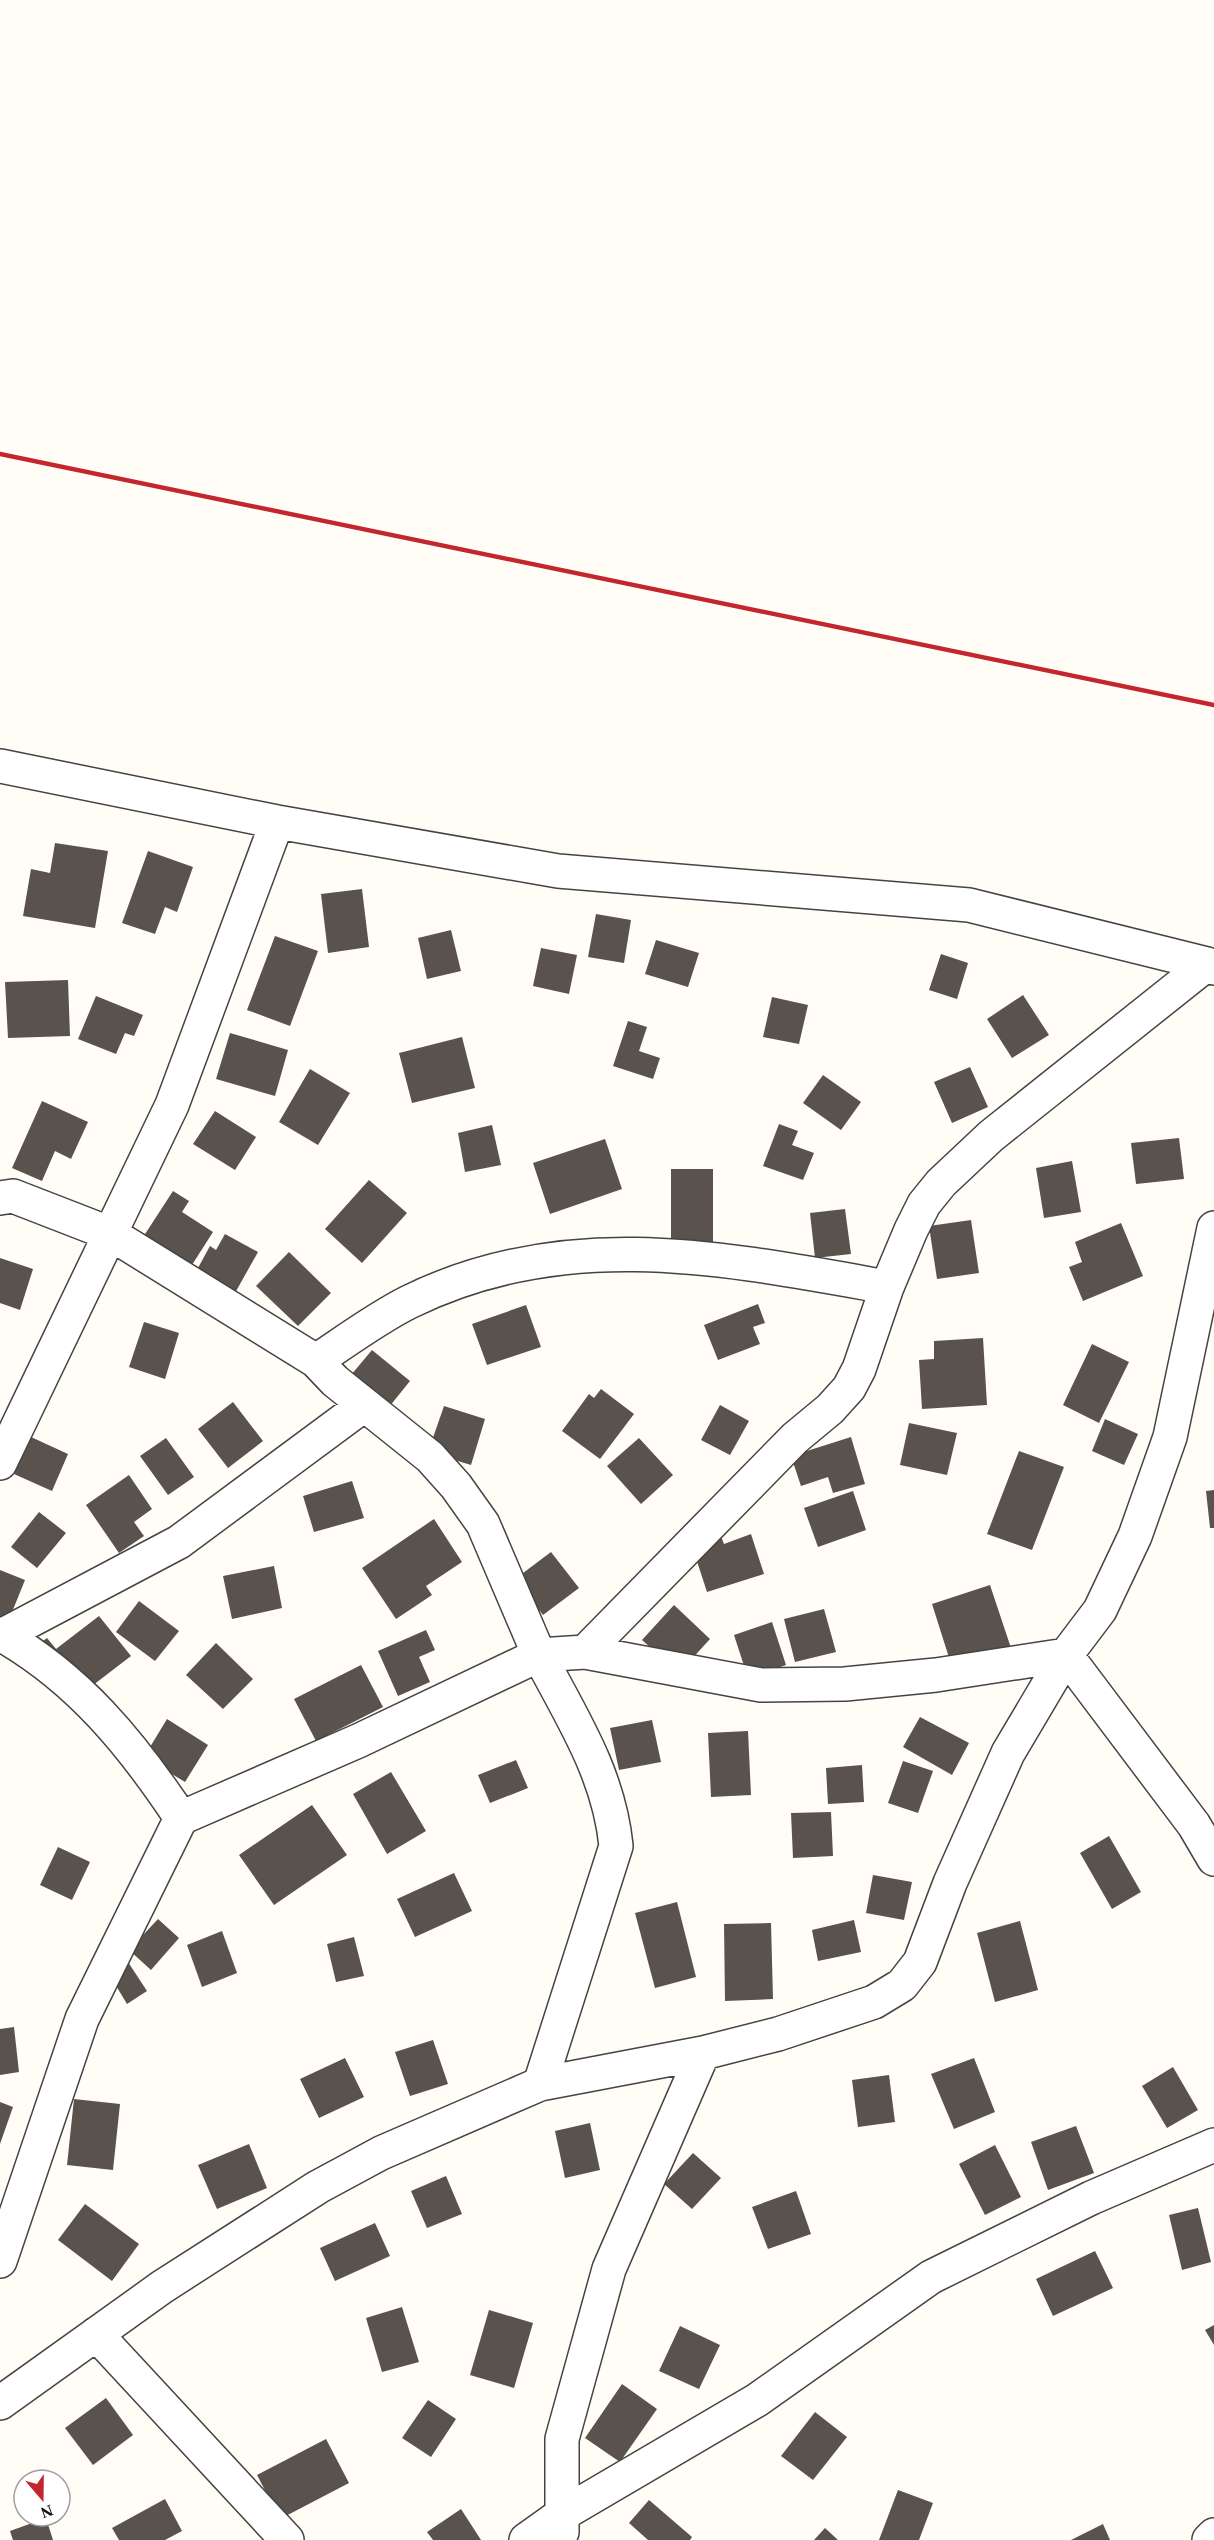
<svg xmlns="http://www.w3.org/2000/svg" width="1214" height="2540" font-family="Georgia,serif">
<rect width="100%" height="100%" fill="#fffdf5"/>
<path fill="#5a524d" d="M55,843L108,851L95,928L23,916L31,869L50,873Z
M148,851L193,867L177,912L165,907L155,934L122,923Z
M362,889L369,947L328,953L321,894Z
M596,914L631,920L624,963L588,957Z
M451,930L461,971L427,979L418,938Z
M275,936L318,951L290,1026L247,1010Z
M656,940L699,953L688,987L645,974Z
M541,948L577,955L569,994L533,986Z
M941,954L968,963L957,999L929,990Z
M68,980L70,1036L8,1038L5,982Z
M1023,995L1049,1035L1012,1058L987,1019Z
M96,996L143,1015L134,1036L125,1033L116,1054L78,1039Z
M772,997L808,1005L799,1044L763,1037Z
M628,1021L647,1027L639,1051L660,1058L653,1079L613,1066Z
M230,1033L288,1050L275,1096L216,1079Z
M462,1037L475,1088L412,1103L399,1053Z
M970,1067L988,1107L952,1123L934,1082Z
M310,1069L350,1093L318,1145L279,1122Z
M823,1075L861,1102L841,1130L803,1103Z
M42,1101L88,1122L71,1159L55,1151L42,1181L12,1168Z
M215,1111L256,1137L235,1170L193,1144Z
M779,1124L798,1131L792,1145L814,1153L803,1180L763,1166Z
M492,1125L501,1165L465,1172L458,1133Z
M1179,1138L1184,1179L1136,1184L1131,1143Z
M605,1139L622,1189L550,1214L533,1163Z
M1072,1161L1081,1212L1044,1218L1036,1168Z
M671,1169H713V1242H671Z
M369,1180L407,1213L362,1263L325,1229Z
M173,1191L189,1201L182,1212L213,1232L183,1279L136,1248Z
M845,1209L851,1254L815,1258L810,1213Z
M971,1220L979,1273L937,1279L929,1226Z
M1121,1223L1143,1276L1083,1301L1069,1267L1082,1262L1075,1242Z
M225,1234L258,1252L226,1309L187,1288L210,1246L216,1250Z
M289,1252L331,1293L298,1326L256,1286Z
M0,1258L33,1269L20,1310L0,1303Z
M758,1304L765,1323L753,1327L760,1344L718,1360L704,1325Z
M526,1305L541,1347L487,1365L472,1324Z
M144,1322L179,1333L165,1379L129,1367Z
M983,1338L987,1405L922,1409L919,1360L934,1359V1341Z
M1092,1344L1129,1362L1099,1423L1063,1405Z
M372,1350L410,1381L385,1412L346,1381Z
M601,1389L634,1414L600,1459L562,1431L589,1394L594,1398Z
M233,1402L263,1441L228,1468L198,1429Z
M720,1405L749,1421L730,1455L701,1440Z
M444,1406L485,1419L471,1465L428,1452Z
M1105,1419L1138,1434L1124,1465L1092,1451Z
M909,1423L957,1433L947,1475L900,1465Z
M31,1437L68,1454L52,1491L14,1474Z
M851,1437L865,1484L833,1493L828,1477L801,1486L791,1456Z
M166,1438L194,1477L168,1495L140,1456Z
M639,1438L673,1475L641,1504L607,1466Z
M1019,1451L1064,1467L1032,1550L987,1534Z
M129,1475L152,1509L134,1522L144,1536L119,1553L86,1505Z
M352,1481L364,1518L314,1532L303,1496Z
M1214,1490V1528H1210L1206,1491Z
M853,1491L866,1530L818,1547L804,1508Z
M39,1512L66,1533L37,1568L11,1547Z
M434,1519L462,1562L426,1586L432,1595L396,1619L362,1568Z
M719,1531L724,1544L751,1534L764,1574L707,1592L690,1540Z
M551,1552L579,1588L543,1615L515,1579Z
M274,1566L282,1608L232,1619L223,1576Z
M0,1570L25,1580L6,1627L0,1625Z
M990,1585L1011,1648L952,1667L932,1604Z
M139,1601L179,1631L155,1661L116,1632Z
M674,1605L710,1639L679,1673L642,1640Z
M824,1609L836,1652L795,1662L784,1619Z
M99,1616L131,1656L88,1689L30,1651L47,1638L56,1649Z
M772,1622L786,1665L748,1678L734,1635Z
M426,1630L435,1650L419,1657L430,1682L398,1696L378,1651Z
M216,1643L253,1679L223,1709L186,1675Z
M361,1665L383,1707L316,1741L294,1699Z
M920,1717L969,1743L952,1775L903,1747Z
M167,1719L208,1745L185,1782L144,1757Z
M652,1720L661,1762L619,1770L610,1728Z
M748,1731L751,1795L711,1797L708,1733Z
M516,1760L528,1788L490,1803L478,1775Z
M903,1761L933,1771L918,1813L888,1803Z
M862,1765L864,1802L828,1804L826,1768Z
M391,1772L426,1831L387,1854L353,1794Z
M312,1805L347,1855L274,1905L239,1855Z
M831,1812L833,1856L793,1858L791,1813Z
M1109,1836L1141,1892L1112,1909L1080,1853Z
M58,1847L90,1862L72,1900L40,1885Z
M454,1873L472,1911L415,1937L397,1899Z
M873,1875L912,1882L904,1920L866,1913Z
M677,1902L696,1977L655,1988L635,1913Z
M158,1919L179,1938L151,1970L129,1950Z
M854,1920L861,1952L818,1961L812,1930Z
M1020,1921L1038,1990L995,2002L977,1933Z
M771,1923L773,1999L725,2001L724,1924Z
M222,1931L237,1973L202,1987L187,1945Z
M354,1937L364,1976L336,1982L327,1944Z
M128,1962L147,1991L127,2004L109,1974Z
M14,2027L19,2072L0,2075V2029Z
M433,2040L448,2084L410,2096L395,2052Z
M345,2058L364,2097L319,2118L300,2079Z
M974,2058L995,2112L954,2129L931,2074Z
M1173,2067L1198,2110L1167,2128L1142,2086Z
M889,2075L895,2122L858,2127L852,2080Z
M74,2099L120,2104L113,2170L67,2165Z
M0,2102L13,2107L0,2144Z
M590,2123L600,2170L565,2178L555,2131Z
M1076,2126L1094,2173L1048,2190L1031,2142Z
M249,2144L267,2188L217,2209L198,2165Z
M995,2145L1021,2197L985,2215L959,2164Z
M693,2153L721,2178L692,2209L664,2184Z
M446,2176L462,2214L427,2228L411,2191Z
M796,2191L811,2234L768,2249L752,2207Z
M85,2204L139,2244L112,2281L58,2240Z
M1198,2208L1211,2262L1182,2270L1169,2215Z
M375,2223L390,2256L335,2281L320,2248Z
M1095,2251L1113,2288L1053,2316L1036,2279Z
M402,2307L419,2362L382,2372L366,2318Z
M489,2310L533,2323L514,2388L470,2375Z
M1214,2325V2345L1205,2330Z
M680,2326L720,2345L699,2389L659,2371Z
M622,2384L657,2409L620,2462L585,2438Z
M106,2398L133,2435L93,2465L65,2428Z
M428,2400L456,2419L431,2457L402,2438Z
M815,2412L847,2437L813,2480L781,2456Z
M326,2439L349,2483L280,2519L257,2475Z
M898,2490L933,2503L919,2540H879Z
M165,2499L182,2531L165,2540H119L112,2528Z
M649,2500L692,2537L690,2540H648L629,2523Z
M461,2509L481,2540H433L427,2532Z
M46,2518L53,2540H13L10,2531Z
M1103,2524L1110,2540H1071Z
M825,2528L838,2540H814Z"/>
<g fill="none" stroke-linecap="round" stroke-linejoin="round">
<defs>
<path id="street" d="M0,766L277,822L558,871L969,905L1207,964L1214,968
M0,1198L13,1196L111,1234L316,1361L335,1381L430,1457L456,1486L483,1524L539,1655L358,1741L181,1818L82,2019L0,2261
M316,1361C346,1341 377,1318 409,1302C565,1225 724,1258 887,1287
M0,1463L172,1105L277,822
M0,1634C78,1678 132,1744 181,1818
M3,1635L179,1542L364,1405
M585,1652L761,1685L845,1684L936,1675L1066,1655L1194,1825L1214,1859
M540,2084L616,1846C609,1774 572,1718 539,1655L585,1652L795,1438L830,1409L849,1388L859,1369L887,1287L911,1230L924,1204L941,1183L991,1136L1207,964
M96,2334L287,2540
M0,2403L162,2287L318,2187L381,2153L540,2084L703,2053L778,2034L874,2002L902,1985L920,1962L950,1883L1008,1753L1066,1655L1100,1610L1135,1536L1170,1437L1214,1228
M562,2532V2439L609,2269L703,2053
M526,2540L561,2515L757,2400L931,2277L1091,2198L1214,2145
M1209,2540L1214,2535"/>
</defs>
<use href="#street" stroke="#444" stroke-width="36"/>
<use href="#street" stroke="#fff" stroke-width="33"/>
<path stroke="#c4262e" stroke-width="4.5" d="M0,454L1214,705"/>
</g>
<g transform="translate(42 2498) rotate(160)"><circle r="28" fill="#ffffff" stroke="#a0a0a0" stroke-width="1.5"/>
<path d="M0-4.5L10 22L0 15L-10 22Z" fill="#c4262e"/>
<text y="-9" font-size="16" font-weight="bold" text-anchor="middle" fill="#111111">N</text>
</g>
</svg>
